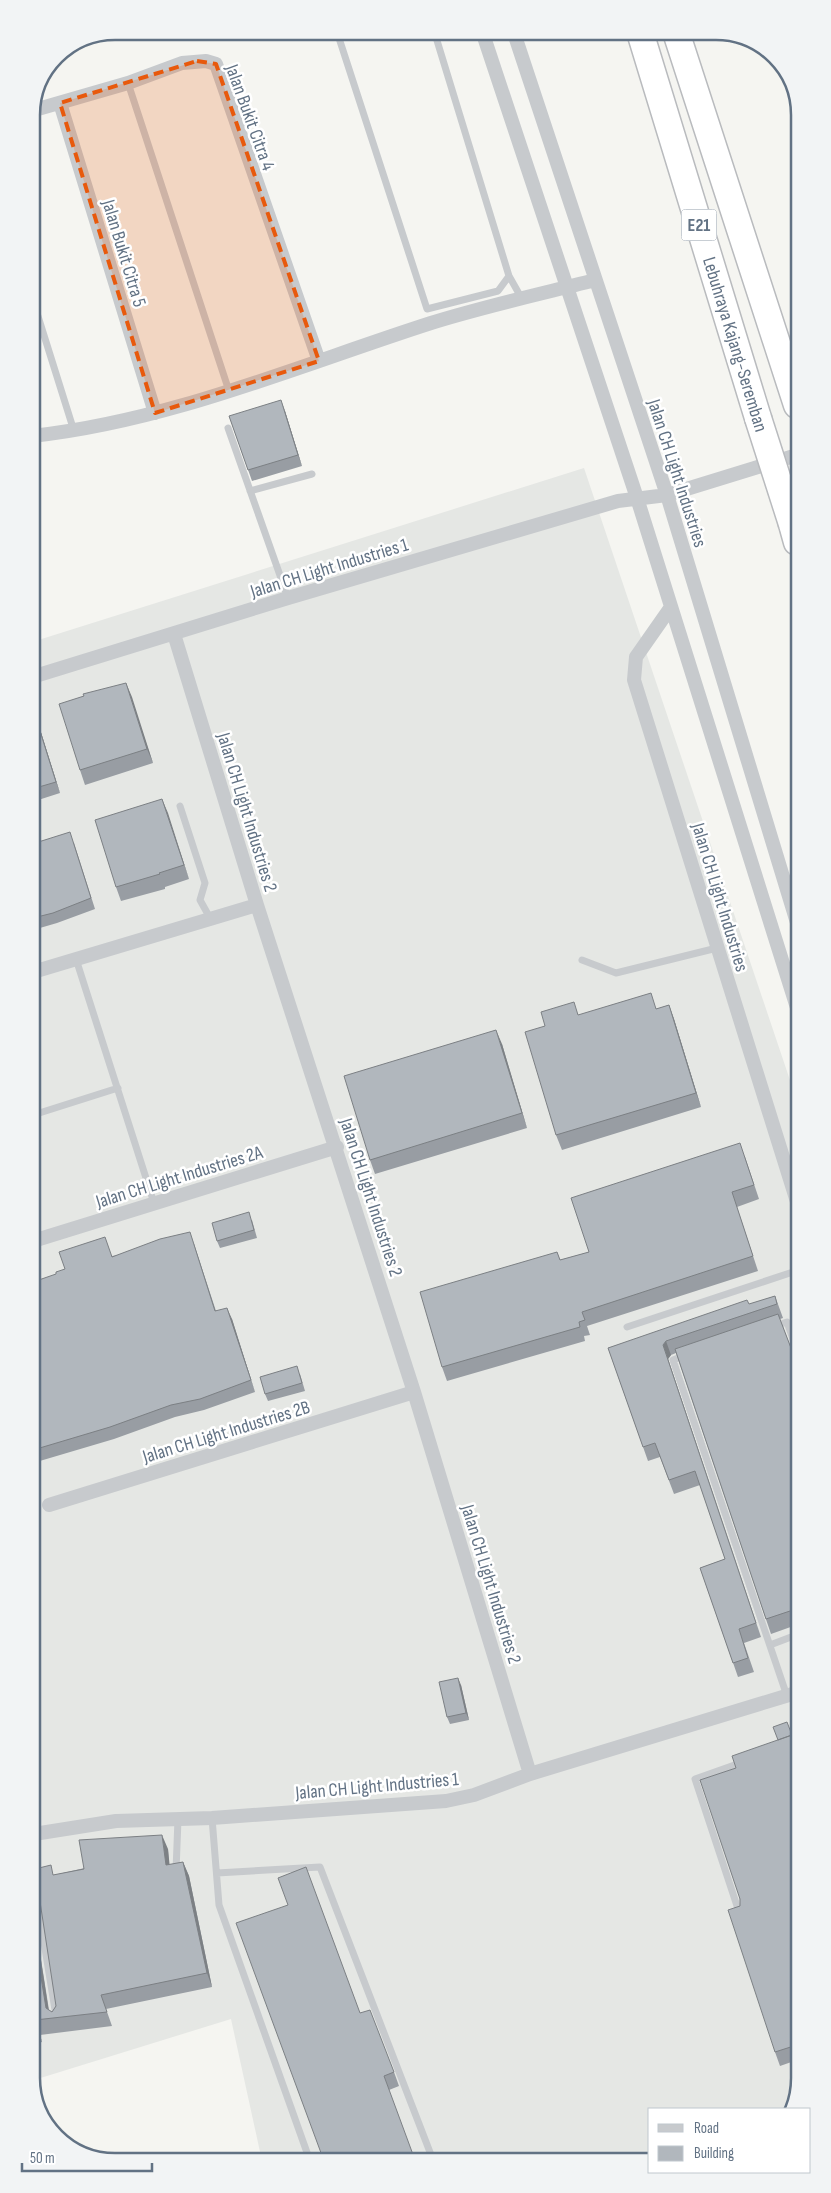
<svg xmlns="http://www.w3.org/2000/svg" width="831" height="2193" font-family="'Sofia Sans Condensed',sans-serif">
<rect width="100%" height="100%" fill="#f5f5f1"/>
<path fill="#e5e7e4" d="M584,468L798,1104L800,2078L789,2109H650V2159L262,2161L231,2019L34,2080L32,642Z"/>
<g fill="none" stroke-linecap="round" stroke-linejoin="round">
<defs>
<path id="highway" d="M640,32L758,418
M676,32L797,405
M792,524L797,542"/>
</defs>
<use href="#highway" stroke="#b9bbbe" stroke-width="29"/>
<path stroke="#c7cacd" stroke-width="7" d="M338,35L427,309L498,291L509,276L435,34
M128,83L229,391
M509,276L522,299
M32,297L74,431
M228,428L288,598
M250,491L312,474
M180,806L205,883L200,900L210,918
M76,959L154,1203
M582,960L616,973L717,948
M33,1115L118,1088
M775,1326L787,1322L799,1356
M627,1327L799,1270
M686,1355L673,1360L787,1696
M770,1645L799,1634
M786,1747L799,1742
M212,1818L219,1905L310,2161
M176,1871L178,1819
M217,1873L320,1867L433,2160
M34,1881L56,2016
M740,1915L695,1779L743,1762
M799,2080L796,2071L800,2069"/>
<path stroke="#c7cacd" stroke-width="14" d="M514,33L667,495L798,926
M483,34L637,498L798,1011
M60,103L155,413
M31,111L128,83L182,63L206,61L216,64L319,361
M32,436C170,421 300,365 431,323C485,306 541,294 595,280
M671,607L636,657L634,680L798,1205
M174,634L257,905L414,1392L530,1774
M32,677L288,598L618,501L667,495L797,455
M33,972L257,905
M33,1241L337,1147
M49,1505L414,1392
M34,1834L116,1821L212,1818L446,1801L474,1795L530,1774L799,1692"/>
<use href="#highway" stroke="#fff" stroke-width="26"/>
<defs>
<path id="highway-bridge" d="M758,418L792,524"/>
</defs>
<use href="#highway-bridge" stroke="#b9bbbe" stroke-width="29" stroke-linecap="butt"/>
<use href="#highway-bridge" stroke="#fff" stroke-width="26"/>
</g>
<path fill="#989da3" d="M285,411L302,466L252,481L229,416Z
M126,683L153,763L85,785L80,770Z
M32,716L39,726L60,793L32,802Z
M162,799L189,879L165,887V889L121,901L116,887Z
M74,843L95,909L57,923L33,930L32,844Z
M669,1005L674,1019L701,1107L562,1150L556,1135L545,1026L579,1015L656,1009Z
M502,1044L527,1128L375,1174L370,1160Z
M745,1157L759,1199L737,1207L758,1271L587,1326L590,1335L584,1336L585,1341L447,1381L442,1367L557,1252L560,1260L589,1252Z
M252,1220L257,1238L220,1248L217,1241Z
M194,1244L216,1311L232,1319L255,1392L204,1410L175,1417L114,1439L33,1463V1285L112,1256Z
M775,1296L783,1318L780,1319L799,1369V1624L771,1634L676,1353L671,1355L668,1359L761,1637L744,1643L754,1672L738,1677L700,1568L725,1559L700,1485L674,1494L660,1457L648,1461L608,1348Z
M300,1374L305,1391L268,1401L265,1394Z
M461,1685L469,1720L450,1724L447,1717Z
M778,1740L796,1747L799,1746L800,2059L780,2066L775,2052L740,1906L736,1768Z
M168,1849L169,1865L183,1862L189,1876L212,1987L106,2009L112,2026L40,2035L42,2042L34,2044V1915L49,2010L52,2012L56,2006L54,1875Z
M360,2013L394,2072L399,2086L389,2090Z"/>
<path fill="#7c8084" d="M281,400L285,411L302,466L298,455Z
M126,683L132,697L153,763L147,749Z
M35,715L39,726L60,793L56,782Z
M162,799L168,813L189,879L184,865Z
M669,1005L674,1019L701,1107L696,1093Z
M496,1030L502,1044L527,1128L522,1113Z
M190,1232L194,1244L219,1323L215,1311Z
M227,1308L232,1319L255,1392Z
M666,1341L671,1355L668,1359L761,1637L663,1345Z
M458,1678L461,1685L469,1720L466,1713Z
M162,1835L168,1849L171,1879L166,1865Z
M183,1862L189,1876L212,1987L207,1973Z
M34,1915L50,2019L46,2008L34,1934Z
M35,2020L40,2035L42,2042L37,2028Z"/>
<path fill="#b1b7bd" stroke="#7c8084" d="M281,400L298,455L248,470L229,416Z
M126,683L147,749L80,770L59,704L84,696L83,694Z
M35,715L56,782L32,789V716Z
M162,799L184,865L159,873L160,874L116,887L95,820Z
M70,832L91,898L53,913L33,918L32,844Z
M651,993L656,1009L669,1005L696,1093L556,1135L525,1032L545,1026L541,1012L574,1002L578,1015Z
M496,1030L522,1113L370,1160L344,1076Z
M740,1143L754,1185L732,1192L753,1256L582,1312L585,1320L579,1322L580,1327L442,1367L420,1292L557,1252L560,1260L589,1252L571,1198Z
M249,1212L254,1230L217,1241L212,1223Z
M190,1232L215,1311L227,1308L251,1380L200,1399L171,1405L110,1427L33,1450V1282L56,1274V1272L65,1269L59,1252L105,1237L112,1257L160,1239Z
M775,1296L777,1304L666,1341L663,1345L756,1623L739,1629L748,1658L733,1663L700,1568L725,1559L695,1471L669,1480L655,1443L643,1447L608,1348L747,1300L749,1304Z
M778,1314L799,1369V1608L766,1619L675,1349Z
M297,1366L302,1383L265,1394L260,1377Z
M458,1678L466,1713L447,1717L439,1682Z
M787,1722L792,1735L778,1740L773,1727Z
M792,1735L796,1747L799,1746L800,2044L775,2052L728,1910L740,1906V1899L700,1780L736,1768L732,1756Z
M162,1835L166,1865L183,1862L207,1973L101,1995L107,2012L35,2020L37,2028L34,2029V1934L46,2008L52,2012L56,2006L35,1869L51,1865L53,1875L84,1869L79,1840Z
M306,1867L360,2013L370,2010L394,2072L384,2076L415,2160L324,2161L236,1923L288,1905L278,1878Z"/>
<path fill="#e8590c" fill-opacity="0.2" stroke="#e8590c" stroke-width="4" stroke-dasharray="10 6" stroke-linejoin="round" d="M197,61L216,64L319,361L155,413L60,103Z"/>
<g text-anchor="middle" stroke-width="5" stroke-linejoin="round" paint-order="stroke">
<rect fill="#fff" stroke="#919ca9" stroke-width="1" x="681.5" y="209.5" width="35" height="31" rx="4"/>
<g font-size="18" font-weight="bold" fill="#627284">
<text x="699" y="231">E21</text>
</g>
<g font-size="19" fill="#627284" stroke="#fff">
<text transform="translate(251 117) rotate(70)" y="7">Jalan Bukit Citra 4</text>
<text transform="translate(125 253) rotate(73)" y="7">Jalan Bukit Citra 5</text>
<text transform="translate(736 344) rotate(73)" y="7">Lebuhraya Kajang-Seremban</text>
<text transform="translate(678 473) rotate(72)" y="7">Jalan CH Light Industries</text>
<text transform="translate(329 567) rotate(-17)" y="7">Jalan CH Light Industries 1</text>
<text transform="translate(248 812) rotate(73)" y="7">Jalan CH Light Industries 2</text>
<text transform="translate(721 897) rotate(73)" y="7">Jalan CH Light Industries</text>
<text transform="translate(179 1176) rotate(-17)" y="7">Jalan CH Light Industries 2A</text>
<text transform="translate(372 1197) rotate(72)" y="7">Jalan CH Light Industries 2</text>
<text transform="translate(226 1431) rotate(-17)" y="7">Jalan CH Light Industries 2B</text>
<text transform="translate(492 1584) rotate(73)" y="7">Jalan CH Light Industries 2</text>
<text transform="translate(377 1785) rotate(-5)" y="7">Jalan CH Light Industries 1</text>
</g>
</g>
<path d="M0 0H831V2193H0ZM115 40H716A75 75 0 0 1 791 115V2078A75 75 0 0 1 716 2153H115A75 75 0 0 1 40 2078V115A75 75 0 0 1 115 40Z" fill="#f2f4f5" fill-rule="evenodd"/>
<path fill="none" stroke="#627284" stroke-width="2.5" d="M115 40H716A75 75 0 0 1 791 115V2078A75 75 0 0 1 716 2153H115A75 75 0 0 1 40 2078V115A75 75 0 0 1 115 40Z"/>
<rect x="648" y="2108" width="162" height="65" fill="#ffffff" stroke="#c0c7ce"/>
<rect x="658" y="2124" width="25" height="8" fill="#c7cacd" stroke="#c0c7ce"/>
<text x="694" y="2133" font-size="15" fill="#627284">Road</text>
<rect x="658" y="2146" width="25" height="15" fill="#b1b7bd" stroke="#c0c7ce"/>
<text x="694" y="2158" font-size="15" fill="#627284">Building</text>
<path d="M22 2163v8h130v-8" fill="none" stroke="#627284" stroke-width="2.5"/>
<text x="30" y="2163" font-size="15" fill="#627284" stroke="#ffffff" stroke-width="4" paint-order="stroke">50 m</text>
</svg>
